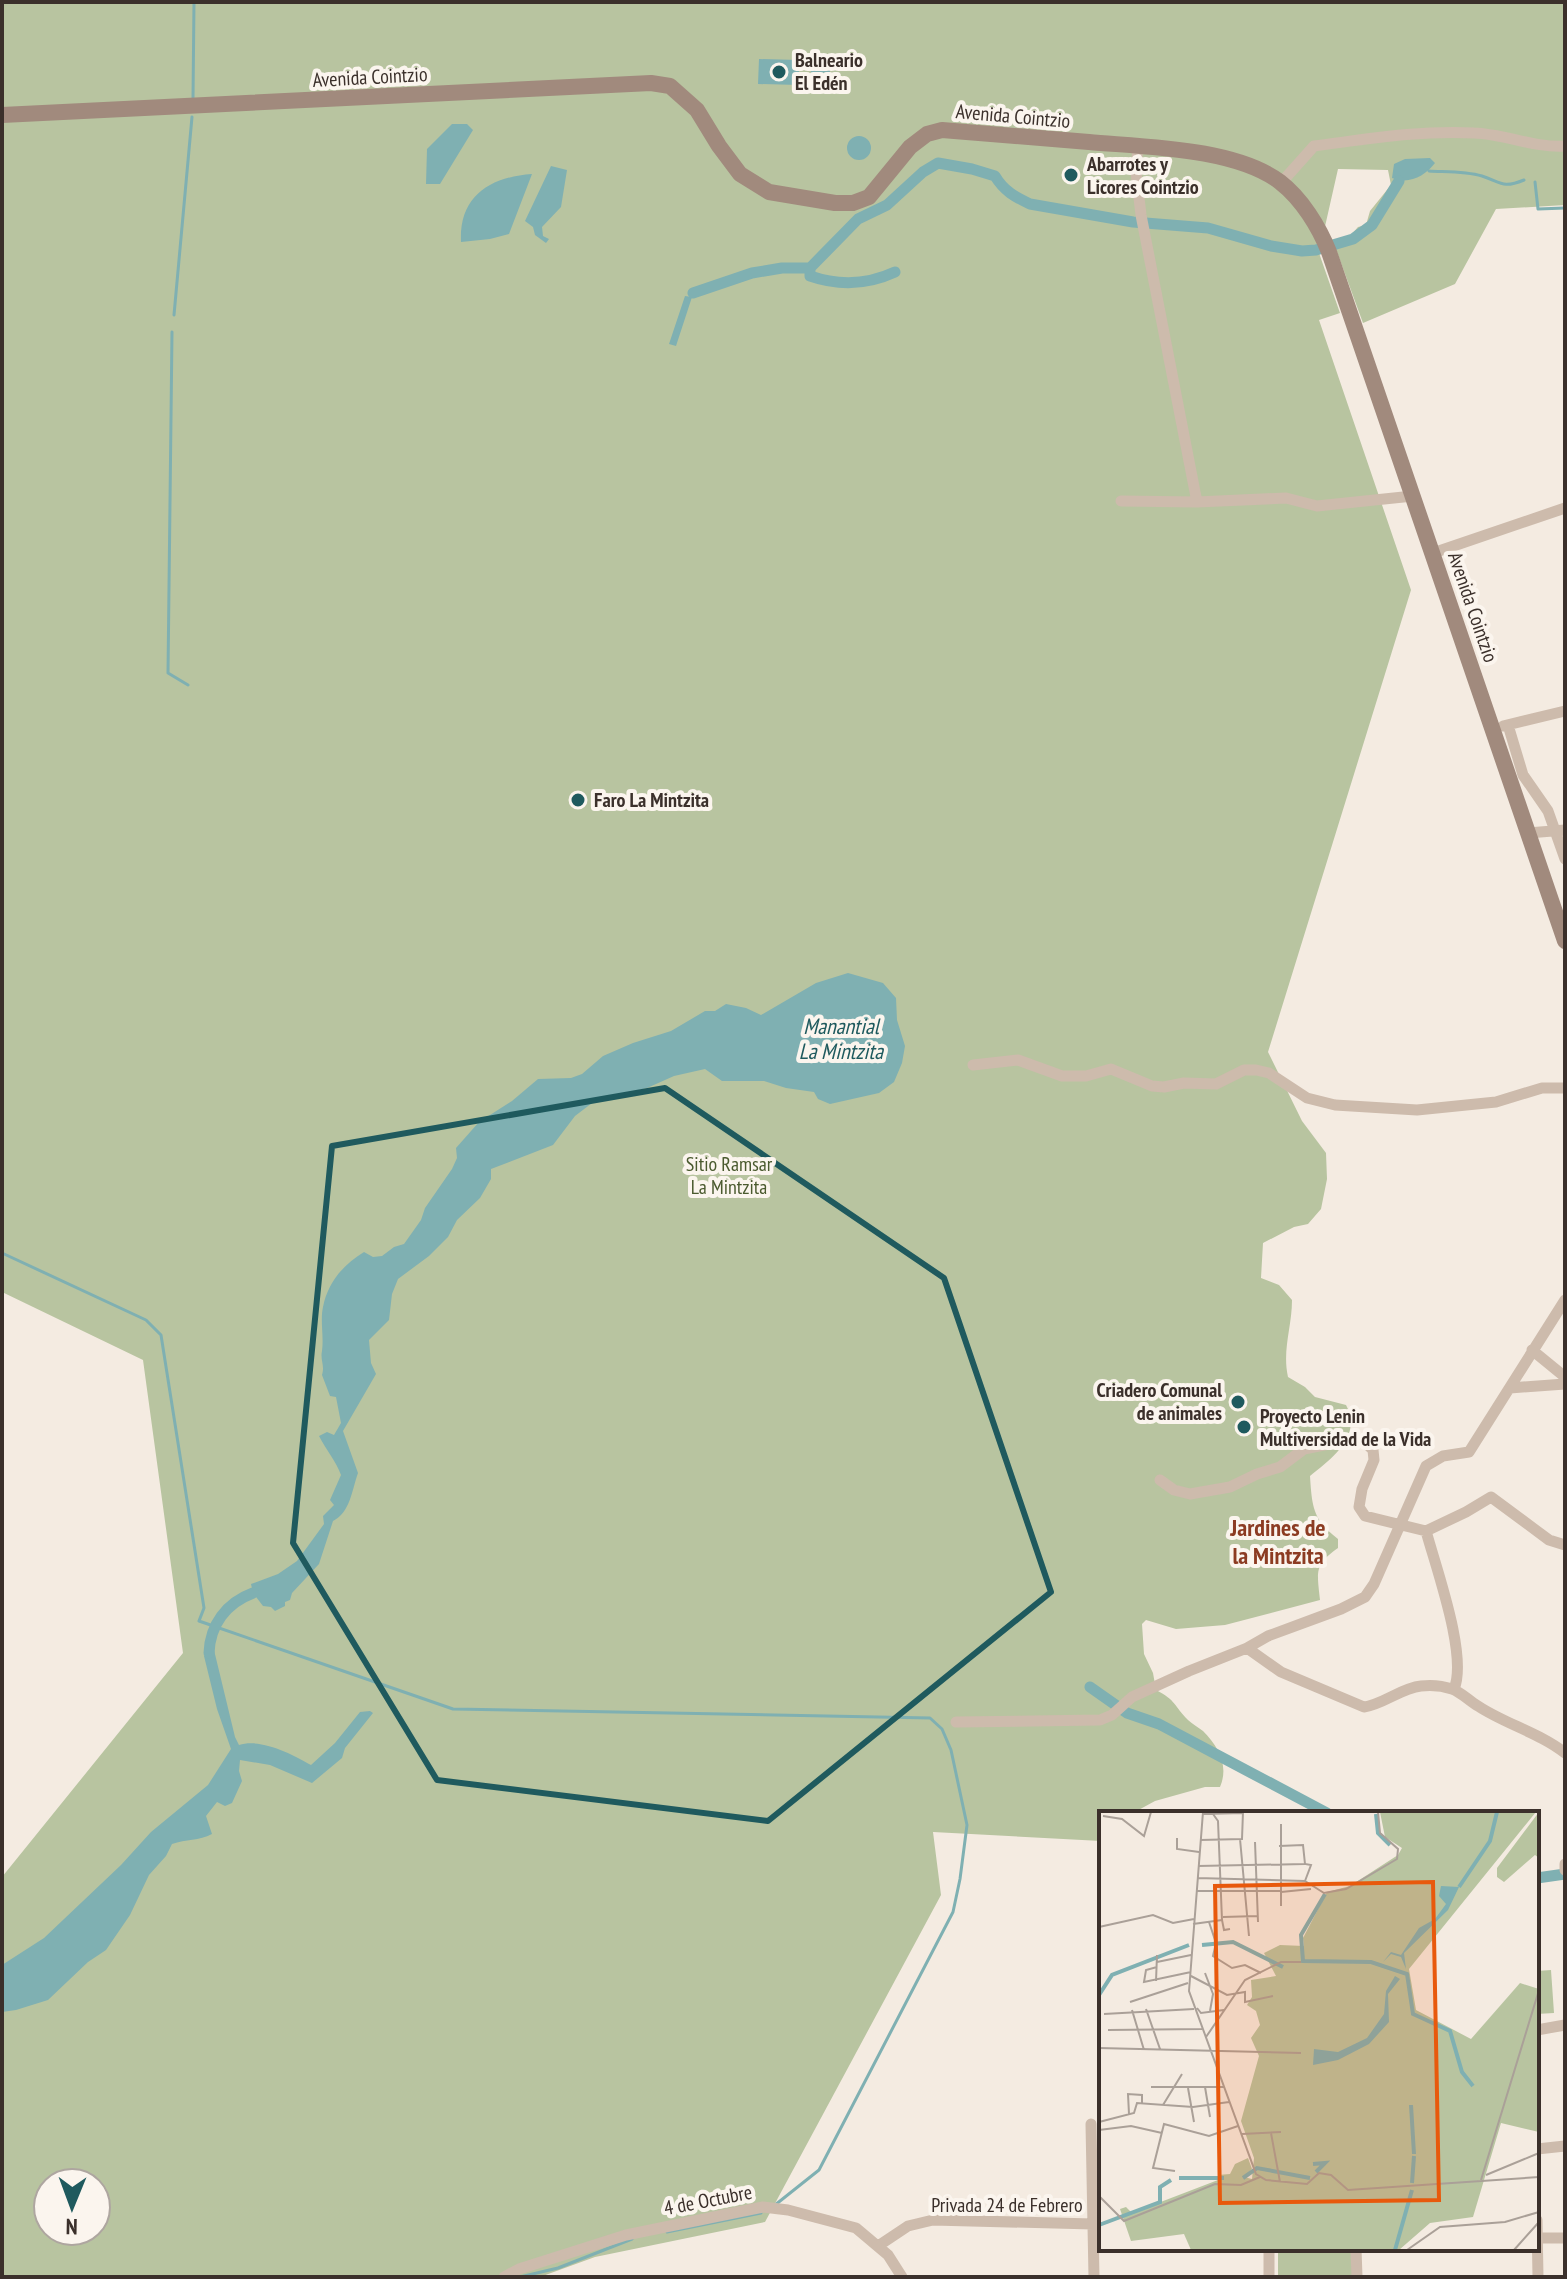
<svg xmlns="http://www.w3.org/2000/svg" width="1567" height="2279" font-family="'PT Sans Narrow',sans-serif">
<rect width="100%" height="100%" fill="#f4ebe1"/>
<path fill="#b8c4a0" fill-rule="evenodd" d="M2,2H1565V205L1496,209L1455,284L1363,323L1333,241L1350,236L1358,227L1366,225L1370,211L1391,185L1388,170L1338,169L1319,253L1340,313L1319,320L1411,590L1268,1052L1302,1121L1326,1153L1327,1179L1321,1209L1308,1224L1294,1227L1263,1243L1261,1278L1279,1285L1292,1300C1292,1327 1282,1350 1288,1377L1305,1387L1315,1397L1346,1405C1363,1435 1332,1459 1310,1476C1312,1507 1313,1520 1338,1539V1548C1314,1565 1317,1571 1320,1600L1225,1625L1176,1629L1146,1620L1142,1624L1144,1654L1153,1673L1156,1690C1177,1701 1173,1705 1188,1720C1192,1724 1198,1727 1203,1731C1219,1747 1229,1766 1220,1787H1205L1155,1801L1133,1813H1101V1841L933,1832L941,1895L765,2222L595,2257L540,2277H2V1877L183,1653L143,1360L2,1292ZM48,2183H96V2231H48Z
M1551,1970L1554,2013L1537,2014V1971Z
M1278,2249H1353V2277H1278Z"/>
<path fill="#7fb0b2" d="M829,58L830,72L811,74L810,59Z
M759,59L799,60V85L758,84Z
M452,124H467L473,130L440,184H426L427,149Z
M847 148a12 12 0 1 1 24 0a12 12 0 1 1-24 0Z
M1430,158L1435,163C1425,176 1409,185 1392,178L1394,164L1405,159Z
M551,166L567,170L561,207L542,227L543,236L549,239L546,243L535,235L533,227L525,221Z
M532,174L509,234L490,239L461,242C459,196 490,177 532,174Z
M685,296L692,297L676,346L669,344Z
M848,973L883,983L896,998L897,1020L905,1046L902,1063L894,1082L879,1093L830,1104L818,1099L814,1092L786,1088L764,1081H722L705,1069L674,1076L647,1088L596,1100L575,1116L553,1145L491,1169V1179L480,1198L457,1220L448,1237L429,1256L398,1279L392,1294L389,1320L369,1340L371,1363L376,1374L343,1431L358,1473C352,1490 350,1513 333,1521L319,1564L292,1593L290,1600L285,1602V1606L275,1611L271,1607L263,1606L253,1593L251,1584L278,1574L297,1561L324,1524L323,1516L334,1505L330,1500L341,1475C336,1461 326,1450 319,1436L327,1432L334,1435L341,1423L336,1397L330,1396L322,1375C325,1365 320,1360 322,1351C324,1337 320,1320 323,1307C328,1282 343,1265 364,1252L373,1257L382,1256L394,1247L404,1244L421,1220L425,1208L452,1169L457,1158L456,1148L479,1122L512,1101L538,1079L571,1078L582,1074L603,1056L633,1043L671,1031L705,1011H715L726,1004L746,1008L761,1015L816,983Z
M214,1650L235,1737L239,1745C261,1738 292,1754 311,1765L335,1743L360,1712L370,1711L373,1713L345,1748L342,1758L312,1783L270,1765L240,1760L239,1771L242,1781L232,1803L225,1806L217,1802L206,1816L212,1834C199,1841 186,1839 172,1844L166,1856L149,1875L130,1915L106,1950L88,1962L48,2000L16,2010L2,2012V1965L44,1938L121,1865L151,1832L208,1785L231,1749L217,1709L204,1656Z"/>
<g fill="none" stroke-linecap="round" stroke-linejoin="round">
<path stroke="#7fb0b2" stroke-width="3" d="M193,98L194,2
M1429,171C1446,172 1465,171 1482,176C1501,182 1502,189 1524,180
M1535,182L1538,209L1565,208
M174,315L192,117
M172,332L168,673L188,685
M2,1253L146,1320L161,1335L204,1608L199,1621L453,1709L930,1718L942,1729L951,1750L967,1825L960,1879L953,1912L819,2170L775,2205
M667,2232L761,2213
M520,2277L558,2268L632,2239"/>
<path stroke="#7fb0b2" stroke-width="11" d="M895,272C867,285 839,286 810,276V268L858,219L887,205L923,172L938,163L972,169L995,176C1004,191 1015,197 1030,204L1133,222L1208,228L1271,246L1302,251L1316,250L1353,239L1372,225L1399,181
M693,293L752,273L782,268H810
M209,1653C210,1625 226,1603 253,1593
M1090,1687L1127,1713L1159,1724L1327,1813
M1537,1878L1565,1874"/>
<path stroke="#cdbbac" stroke-width="11" d="M1138,146L1136,172L1141,215L1197,502
M1281,183L1314,146C1368,139 1420,130 1474,133C1505,134 1534,148 1565,146
M1121,501L1197,502L1286,498L1317,506L1413,496
M1433,553L1565,508
M1508,725L1523,775L1548,811L1565,859
M1503,726L1565,711
M1528,833L1565,830
M973,1065L1018,1060L1062,1076H1086L1111,1069L1152,1086L1164,1087L1184,1083L1216,1084L1244,1070H1256L1269,1073L1307,1098L1335,1105L1417,1110L1496,1102L1542,1088H1565
M1532,1350L1565,1377
M1510,1388L1565,1384
M1160,1480L1174,1490L1190,1494L1230,1487L1257,1474L1280,1467L1304,1449L1354,1439L1364,1441L1373,1450L1374,1460L1362,1489L1359,1507L1365,1516L1426,1531L1466,1512L1491,1497L1549,1540L1565,1545
M1426,1531C1436,1568 1468,1656 1454,1689
M1247,1648L1281,1672L1364,1707C1384,1704 1401,1688 1421,1686C1430,1685 1443,1686 1452,1689C1461,1692 1469,1701 1478,1706C1505,1724 1540,1733 1565,1753
M956,1722L1100,1720L1112,1715L1132,1697L1189,1671L1247,1648L1268,1636L1341,1609L1365,1597L1374,1584L1426,1466L1443,1456L1469,1452L1565,1300
M1565,1864V1870
M1537,2030L1565,2025
M1091,2124L1094,2277
M1537,2149L1565,2146
M1537,2220L1538,2277
M1537,2238H1565
M878,2246L908,2226L933,2220L1093,2224
M1269,2249V2277
M1356,2249L1357,2277
M504,2277L519,2269L626,2235L763,2207L788,2210L856,2228L888,2255L902,2277"/>
<path stroke="#a18a7d" stroke-width="16" d="M2,115L651,83L670,86L697,110L719,146L740,174L769,192L835,203H853L869,197L910,147L927,134L942,130C991,134 1040,138 1089,142C1145,147 1235,148 1280,182C1302,199 1319,227 1329,252L1565,941"/>
</g>
<path fill="none" stroke="#1f5a5e" stroke-width="6" stroke-linejoin="round" d="M665,1088L944,1278L1051,1592L768,1821L437,1780L293,1543L332,1146Z"/>
<g fill="#1f5a5e" stroke="#fbf5ee" stroke-width="3">
<circle cx="779" cy="72" r="8"/>
<circle cx="1071" cy="175" r="8"/>
<circle cx="578" cy="800" r="8"/>
<circle cx="1238" cy="1402" r="8"/>
<circle cx="1244" cy="1427" r="8"/>
</g>
<g text-anchor="middle" stroke-width="8" stroke-linejoin="round" paint-order="stroke">
<g font-size="20" font-weight="bold" fill="#3b302b" stroke="#fbf5ee" text-anchor="start">
<text x="795" y="67">Balneario<tspan x="795" dy="23">El Edén</tspan></text>
<text x="1087" y="171">Abarrotes y<tspan x="1087" dy="23">Licores Cointzio</tspan></text>
<text x="594" y="807">Faro La Mintzita</text>
<text x="1222" y="1397" text-anchor="end">Criadero Comunal<tspan x="1222" dy="23">de animales</tspan></text>
<text x="1260" y="1423">Proyecto Lenin<tspan x="1260" dy="23">Multiversidad de la Vida</tspan></text>
</g>
<g font-size="20" fill="#3b302b" stroke="#fbf5ee">
<text transform="translate(370 77) rotate(-3)" y="7">Avenida Cointzio</text>
<text transform="translate(1013 116) rotate(5)" y="7">Avenida Cointzio</text>
<text transform="translate(1473 607) rotate(71)" y="7">Avenida Cointzio</text>
<text transform="translate(708 2200) rotate(-11)" y="7">4 de Octubre</text>
<text x="1007" y="2212">Privada 24 de Febrero</text>
</g>
<g font-size="20" fill="#4a5a2e" stroke="#fbf5ee">
<text x="729" y="1171">Sitio Ramsar<tspan x="729" dy="23">La Mintzita</tspan></text>
</g>
<g font-size="22" font-style="italic" fill="#1f5a5e" stroke="#fbf5ee">
<text x="841" y="1034">Manantial<tspan x="841" dy="25">La Mintzita</tspan></text>
</g>
<g font-size="24" font-weight="bold" fill="#8c3b22" stroke="#fbf5ee">
<text x="1278" y="1536">Jardines de<tspan x="1278" dy="28">la Mintzita</tspan></text>
</g>
</g>
<g transform="translate(1099 1811)">
<rect width="440" height="440" fill="#f4ebe1"/>
<path d="M281,1H437L310,158L317,199L372,228L421,172L440,178V321L402,312L374,406L331,412L300,439H92L85,423L32,430L21,398L27,396L33,402L119,369V364L131,363L136,353L149,347L153,358L145,366L153,368L155,347L142,310L160,245L152,227L161,214L157,200L148,194L153,186L152,169L177,165L165,142L181,134L205,135L204,127L228,81L251,75L299,44L303,37L286,26ZM440,1V47L436,44L405,71L398,66V57Z" fill="#b8c4a0"/>
<path d="M342,75L360,76L349,99L305,142L307,158L302,146L292,143L284,151L292,141L302,144L320,117L336,108L347,93L340,85ZM296,165L301,168L289,183L290,211L270,233L239,249L214,254L215,238L239,241L268,227L285,203L287,180Z" fill="#7fb0b2"/>
<path fill="none" stroke="#7fb0b2" stroke-width="4" d="M277,3L279,22L291,34M360,76L391,30L398,1M226,83L202,124L204,150L272,151L308,163L314,203L351,220L363,261L374,275M103,134L134,131L184,156M0,184L13,164L90,134M312,294L315,343M214,353L226,352L217,361M80,367H125M144,367L158,357L211,367M313,372L315,345M0,414L61,391V376L72,369M296,439L313,379"/>
<path fill="none" stroke="#aaa098" stroke-width="2" d="M104,1L90,180L157,363L167,369L208,373L220,362L232,364L249,379L440,366M104,3L144,2M114,3L119,10L123,109L125,119L131,118M4,5L23,8L45,25L52,1M182,13V95M78,27V38L100,41M141,28L150,125M101,29L143,28L144,1M156,31L159,111M180,35L204,34L206,53L212,54L206,70M99,55L206,53M98,67L206,70M206,70L225,82L247,78L298,48L299,38L281,22L279,1M97,80H182M182,81L212,78M124,106L159,105M110,111L117,132L114,145L133,157L146,154L162,162M94,113L123,109M0,116L54,104L74,112L95,108M58,151L92,144M58,156L47,159L45,171L92,161M106,162L114,183L111,200M92,165L128,184L146,181V191L174,185M57,170L58,144M31,191L89,172M98,197L102,202L125,199M47,198L61,238M33,199L45,239M5,203L95,198M9,219L103,218M107,226L146,169L182,151H202M0,237L202,242M52,276H125M106,276L111,306M89,277L95,311M64,294L83,263M30,303L29,283L43,284V293M0,311L35,302L38,292L94,296L130,291M0,319L32,315L63,322M172,322L181,371M143,323L182,321M76,360L54,357L65,313L110,325L139,315M387,364L440,342M382,369L440,179M0,385L25,410L116,373L142,374L161,366M308,439L341,416L406,411L440,401M415,439L440,411"/>
<path fill="#e8590c" fill-opacity="0.15" stroke="#e8590c" stroke-width="4" d="M334,71L340,389L121,392L116,75Z"/>
<rect width="440" height="440" fill="none" stroke="#3b302b" stroke-width="4"/>
</g>
<rect width="1567" height="2279" fill="none" stroke="#3b302b" stroke-width="8"/>
<g transform="translate(72 2207) rotate(181)"><circle r="38" fill="#fbf5ee" stroke="#aea6a0" stroke-width="2"/>
<path d="M0-6L14 30L0 20L-14 30Z" fill="#1f5a5e"/>
<text y="-12" font-size="22" font-weight="bold" text-anchor="middle" fill="#3b302b">N</text>
</g>
</svg>
